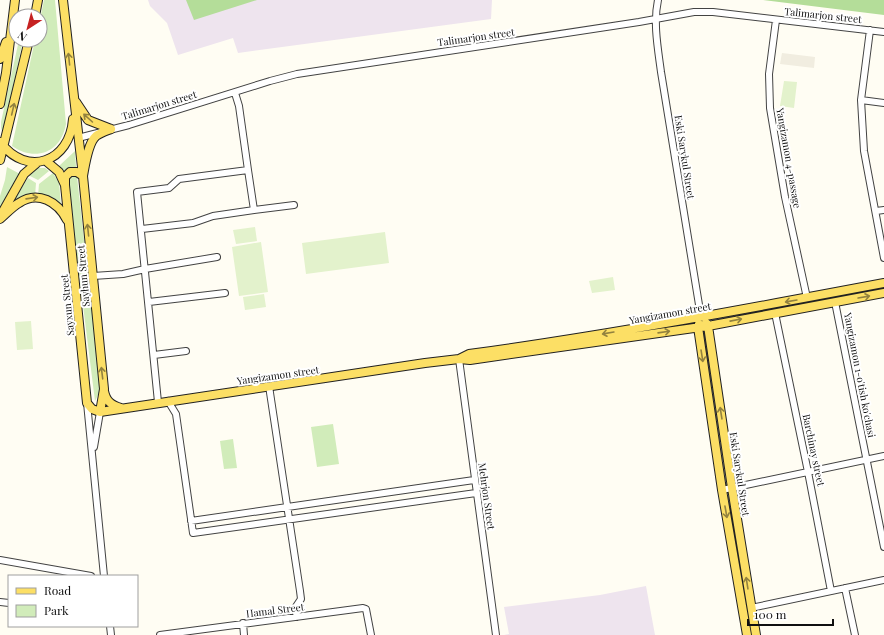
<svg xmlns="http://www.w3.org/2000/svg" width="884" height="635" font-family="'Playfair Display',serif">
<rect width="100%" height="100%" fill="#fffdf3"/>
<path fill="#eee4ee" d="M148,0H492L491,19L238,53L233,38L178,55L167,23L150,6Z
M646,586L655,635H504L509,634L504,607L600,595Z"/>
<path fill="#d1ecba" d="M44,0H55L66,124C61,153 35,162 12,146L35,40H40V19Z
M19,40H23L3,134L1,128V122Z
M75,151L76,167H70L65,171L59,166Z
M7,167L20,174L0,209V196L5,180Z
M37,168H45L49,171L38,180L28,175Z
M53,173L59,182L61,206L38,196L39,184Z
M75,175L77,177L101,389L95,401L67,178Z
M28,178L36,183L35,196L19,199L13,202Z
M333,424L339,464L317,467L311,427Z
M233,439L237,468L224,469L220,441Z"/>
<path fill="#b4dd99" d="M186,0H257L194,20Z
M763,0H884V15Z"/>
<path fill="#e3f2cc" d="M784,81L797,82L794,108L780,106Z
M255,227L257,241L236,244L233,230Z
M385,232L389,263L306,274L302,243Z
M261,242L268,292L239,296L232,247Z
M613,277L615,290L592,293L589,281Z
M264,294L266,307L245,310L243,297Z
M31,321L33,349L17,350L15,322Z"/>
<path fill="#f1ede0" d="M782,53L815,57L814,68L780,64Z"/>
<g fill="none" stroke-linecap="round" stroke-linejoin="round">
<defs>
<path id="minor" d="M658,0C653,23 658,49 661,72L701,317
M776,20L769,74L770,108L785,197L807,298
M870,30L861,100L864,151L884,258
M861,100L884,103
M78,138L129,125L270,81L297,74L639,22L694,12H713L884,32
M254,210L294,205
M876,211L884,210
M142,229L193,223L213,216L254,210L248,170
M93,276L123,274L145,269L217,257
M149,302L225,293
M835,302L884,547
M775,313L808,472L831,591
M154,355L186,351
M459,359L496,635
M269,386L300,591L301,599L295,608L297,617
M168,401L176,414L193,533L476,493
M158,402L137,192L169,188L179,179L248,170L239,106L235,93
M87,403L104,576
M94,447L100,412
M722,490L884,456
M191,521L474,480
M0,560L91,576
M845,588L855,635
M0,602L9,603
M751,608L884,580
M243,623L244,635
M110,626L111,635
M160,635L363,608L366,609L371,635"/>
<path id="major" d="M63,0L83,176L104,389L100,412
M35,16L38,0
M0,59L6,42
M76,102L88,120L111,129
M0,104L6,73L15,0
M0,142C27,178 70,162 73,119
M0,160L29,40
M46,161L59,172L65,185L87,403L92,409L100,412L425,363L459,359L470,360L708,326L884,293
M65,184V177L70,172H77L83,176C85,165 88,143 96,136C100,133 106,131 111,129
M1,215L24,174L38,162
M0,219C6,214 12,207 19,203C38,190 58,202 67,220
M706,323L708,326L732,488L756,635
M699,324L698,327L722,490L747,635
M459,359L469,354C608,335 746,309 884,283
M104,391C106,401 111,405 121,408"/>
</defs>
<use href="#minor" stroke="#434343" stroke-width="8"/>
<use href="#major" stroke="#212121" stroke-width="10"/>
<use href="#minor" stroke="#fff" stroke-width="6"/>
<use href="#major" stroke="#fcdf65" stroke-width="8"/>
</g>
<defs><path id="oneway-shaft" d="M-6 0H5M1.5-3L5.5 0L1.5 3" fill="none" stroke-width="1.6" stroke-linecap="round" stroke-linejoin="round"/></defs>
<g stroke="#92823f">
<use href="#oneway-shaft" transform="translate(69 59) rotate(-96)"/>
<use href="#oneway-shaft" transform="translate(13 109) rotate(-77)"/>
<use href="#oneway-shaft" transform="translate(88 118) rotate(-138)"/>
<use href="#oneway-shaft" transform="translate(32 198) rotate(-8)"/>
<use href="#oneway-shaft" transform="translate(88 230) rotate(-96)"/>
<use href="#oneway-shaft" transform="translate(864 297) rotate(-10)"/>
<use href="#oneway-shaft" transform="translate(791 301) rotate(170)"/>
<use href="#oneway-shaft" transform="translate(736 320) rotate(-11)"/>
<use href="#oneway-shaft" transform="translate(664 332) rotate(-8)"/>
<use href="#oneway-shaft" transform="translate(608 333) rotate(170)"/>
<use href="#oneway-shaft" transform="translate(702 356) rotate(81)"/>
<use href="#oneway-shaft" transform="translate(102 373) rotate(-97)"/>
<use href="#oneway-shaft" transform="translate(721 413) rotate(-99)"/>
<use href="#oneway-shaft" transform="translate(726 512) rotate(80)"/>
<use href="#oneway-shaft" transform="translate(747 583) rotate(-99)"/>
</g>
<g text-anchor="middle" stroke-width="4" stroke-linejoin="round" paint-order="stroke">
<g font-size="10" fill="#101010" stroke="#fff">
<text transform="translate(823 15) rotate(6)" y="4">Talimarjon street</text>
<text transform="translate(476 37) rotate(-8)" y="4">Talimarjon street</text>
<text transform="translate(159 105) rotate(-17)" y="4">Talimarjon street</text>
<text transform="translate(685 157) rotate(81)" y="4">Eski Sarykul Street</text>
<text transform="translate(789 158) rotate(80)" y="4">Yangizamon 4-passage</text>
<text transform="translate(83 276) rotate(-95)" y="4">Sayhun Street</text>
<text transform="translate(67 305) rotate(-96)" y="4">Sayxun Street</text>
<text transform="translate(670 313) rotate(-10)" y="4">Yangizamon street</text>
<text transform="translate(278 375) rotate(-8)" y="4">Yangizamon street</text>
<text transform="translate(860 375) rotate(79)" y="4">Yangizamon 1-o'tish ko'chasi</text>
<text transform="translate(814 450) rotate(78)" y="4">Barchinay street</text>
<text transform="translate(740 474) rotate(81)" y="4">Eski Sarykul Street</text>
<text transform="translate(487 496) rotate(82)" y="4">Mehrjon Street</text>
<text transform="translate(275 610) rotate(-7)" y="4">Hamal Street</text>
</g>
</g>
<rect x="8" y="575" width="130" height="52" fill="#ffffff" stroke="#9f9f9f"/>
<rect x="16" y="588" width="20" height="6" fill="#fcdf65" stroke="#9f9f9f"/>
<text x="44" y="595" font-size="12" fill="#101010">Road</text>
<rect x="16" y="605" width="20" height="12" fill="#d1ecba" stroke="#9f9f9f"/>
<text x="44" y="615" font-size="12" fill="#101010">Park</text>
<g transform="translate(28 28) rotate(216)"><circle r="19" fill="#ffffff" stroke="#9f9f9f"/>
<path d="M0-3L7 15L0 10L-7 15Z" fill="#c62222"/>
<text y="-6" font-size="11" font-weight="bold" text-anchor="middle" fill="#101010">N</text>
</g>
<path d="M748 619v6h85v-6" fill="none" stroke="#101010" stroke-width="2"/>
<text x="754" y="619" font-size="12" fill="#101010" stroke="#ffffff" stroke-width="3" paint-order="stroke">100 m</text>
</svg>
